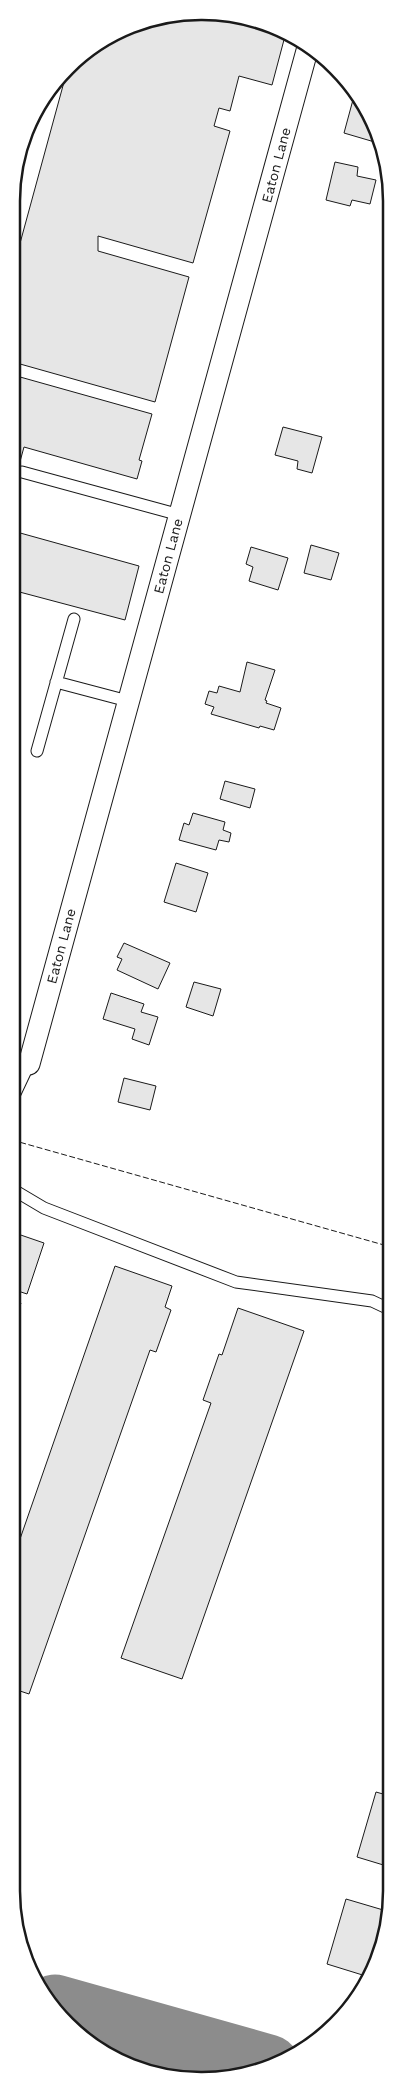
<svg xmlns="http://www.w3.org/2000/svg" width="403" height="2092" font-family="'Work Sans',sans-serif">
<rect width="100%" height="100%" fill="#fff"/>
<path fill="#e0efe3" stroke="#6a6a6a" d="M84,2037L219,2076L189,2080L118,2061Z"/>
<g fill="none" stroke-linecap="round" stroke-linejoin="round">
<path stroke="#8c8c8c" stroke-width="65" d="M55,2007L268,2067"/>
</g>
<path fill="#e6e6e6" stroke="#1a1a1a" d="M226,13L254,21L253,27L285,36L272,85L239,76L230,111L219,108L214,126L230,131L193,263L98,236V251L189,277L155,402L13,362V269L67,71L85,51L152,18Z
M354,96L357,97L372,118L378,143L344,133Z
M335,162L358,167L357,176L376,180L370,204L352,200L350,206L326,200Z
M13,375L152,414L139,460L142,461L137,479L24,447L13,487Z
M283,427L322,437L312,473L297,469L298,461L275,455Z
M13,531L139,566L125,620L12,590Z
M311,545L339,553L331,580L304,573Z
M251,547L288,558L278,590L249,581L253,567L246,564Z
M247,662L275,670L265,700L267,701L266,703L281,708L274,730L260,726L259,728L211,714L214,707L205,704L209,691L217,693L219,686L240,692Z
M225,781L255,789L250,808L220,799Z
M193,813L225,822L223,830L231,833L229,842L219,840L216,850L179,840L184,823L189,825Z
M176,863L208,873L196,912L164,902Z
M124,943L170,963L158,989L117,970L122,959L117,957Z
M194,982L221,989L213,1016L186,1007Z
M111,993L144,1004L141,1012L158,1017L149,1045L132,1039L135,1029L103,1019Z
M124,1078L156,1086L150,1110L118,1102Z
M12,1232L44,1243L27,1294L12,1289Z
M115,1266L172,1286L165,1307L171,1310L156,1352L150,1350L29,1694L11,1688L12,1562Z
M12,1300L21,1303L12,1329Z
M238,1308L304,1331L182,1679L121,1658L211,1403L203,1400L219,1354L222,1355Z
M390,1730V1753L384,1751Z
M376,1792L390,1796V1867L357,1857Z
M346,1899L390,1912L369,1977L327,1964Z"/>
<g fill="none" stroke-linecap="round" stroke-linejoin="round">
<defs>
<path id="lane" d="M22,472L180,515
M56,682L128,701
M37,751L74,619
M12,1100L29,1064
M12,1189L44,1208L236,1282L372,1301L391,1310"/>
<path id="street" d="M29,1064L308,47"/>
</defs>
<use href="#lane" stroke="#1a1a1a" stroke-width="13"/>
<use href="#street" stroke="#1a1a1a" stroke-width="23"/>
<use href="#lane" stroke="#fff" stroke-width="11"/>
<use href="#street" stroke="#fff" stroke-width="21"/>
<path stroke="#1a1a1a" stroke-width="1" stroke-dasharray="6 2.5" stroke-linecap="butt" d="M12,1140L391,1247"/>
</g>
<g text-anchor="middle" stroke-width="4" stroke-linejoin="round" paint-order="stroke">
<g font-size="14" fill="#1a1a1a" stroke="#fff">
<text transform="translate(276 165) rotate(-75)" y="5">Eaton Lane</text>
<text transform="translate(168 556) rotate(-75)" y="5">Eaton Lane</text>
<text transform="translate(61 946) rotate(-75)" y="5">Eaton Lane</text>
</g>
</g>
<path d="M0 0H403V2092H0ZM201 20H202A181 181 0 0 1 383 201V1891A181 181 0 0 1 202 2072H201A181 181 0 0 1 20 1891V201A181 181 0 0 1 201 20Z" fill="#fff" fill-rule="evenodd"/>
<path fill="none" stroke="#1a1a1a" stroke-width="2.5" d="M201 20H202A181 181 0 0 1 383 201V1891A181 181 0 0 1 202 2072H201A181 181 0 0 1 20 1891V201A181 181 0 0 1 201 20Z"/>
</svg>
